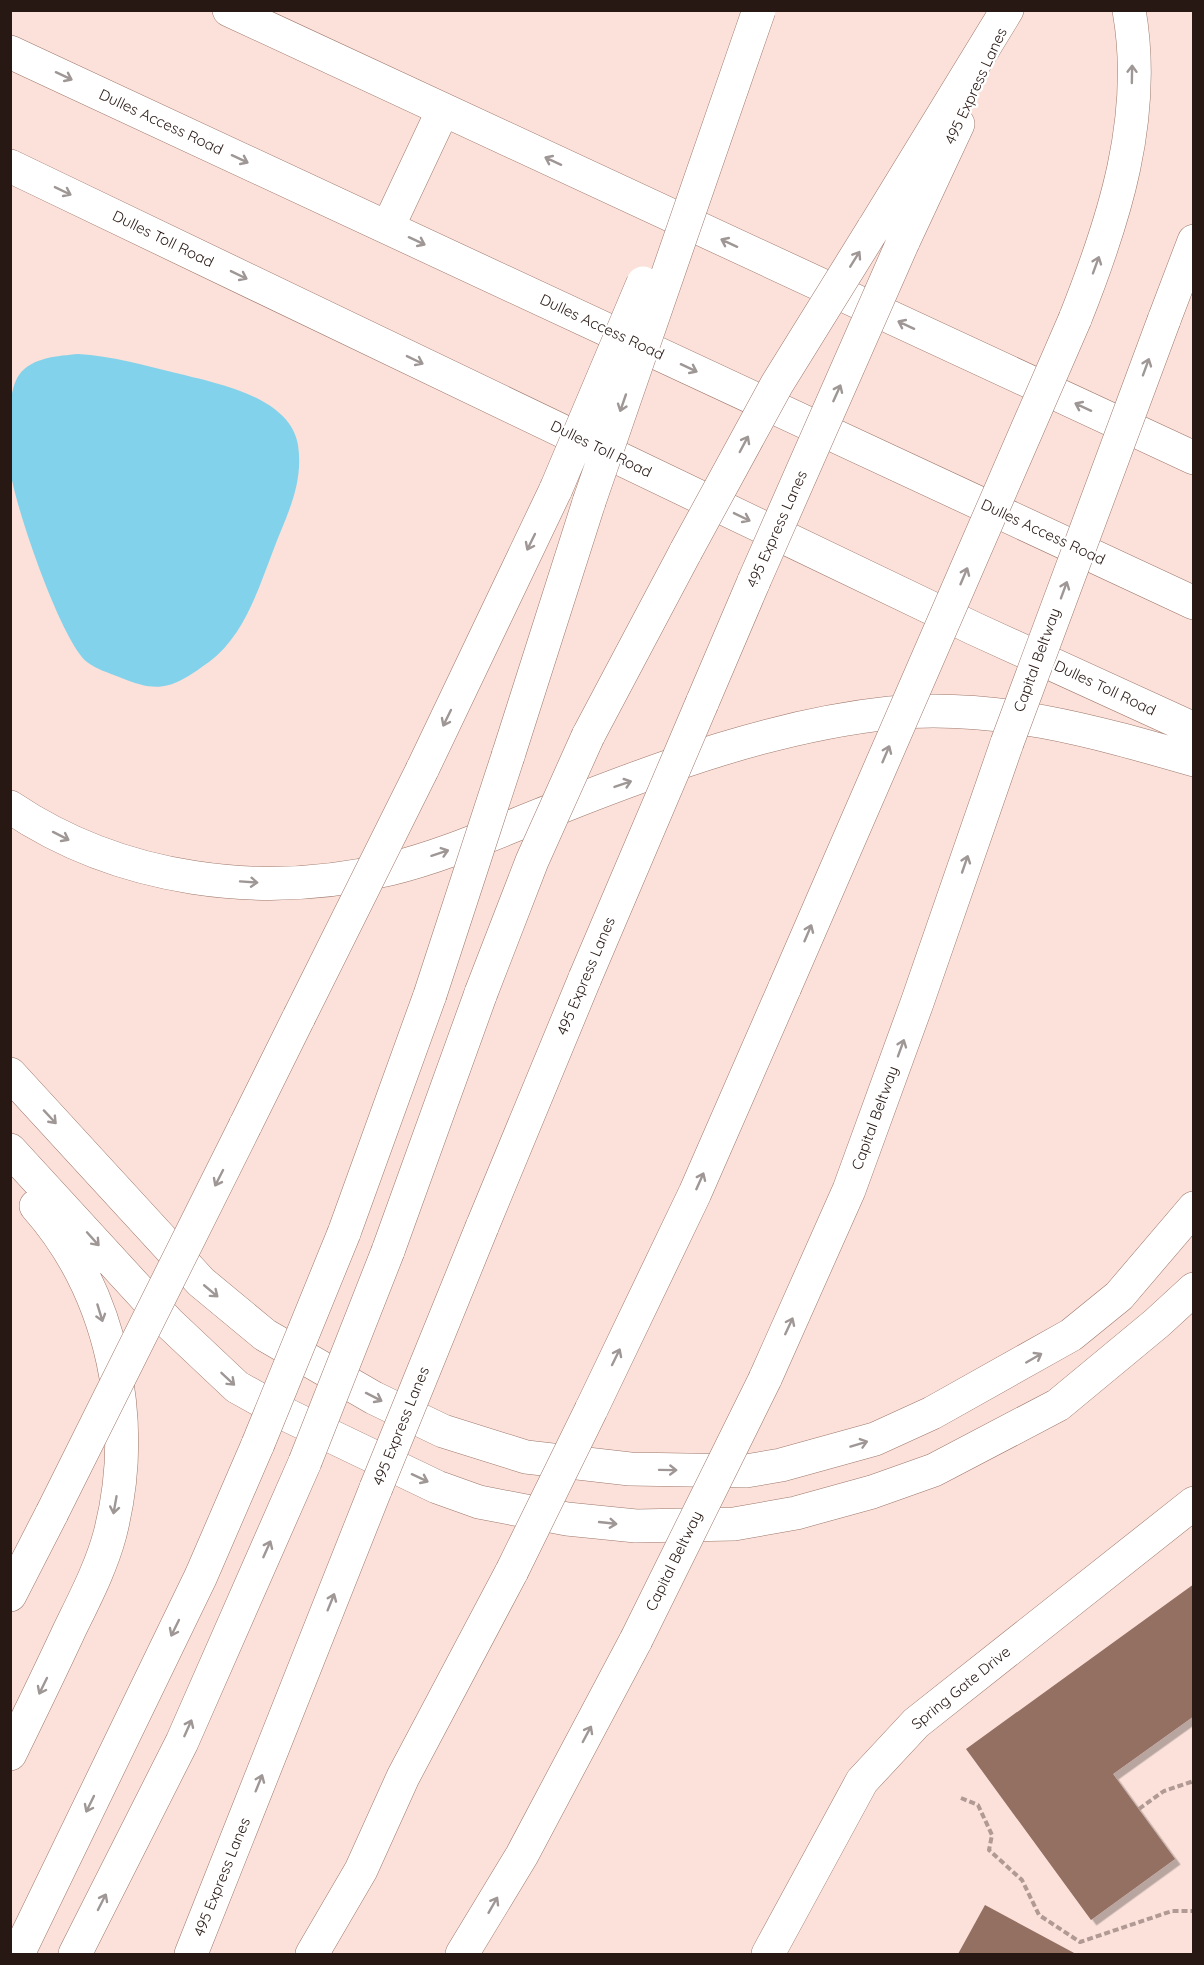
<svg xmlns="http://www.w3.org/2000/svg" width="1204" height="1965" font-family="Quicksand,sans-serif">
<defs>
<filter id="shadow"><feDropShadow dx="5.5" dy="5.5" stdDeviation="0" flood-color="#0004"/></filter>
</defs>
<rect width="100%" height="100%" fill="#fbe1d9"/>
<path fill="#83d2eb" d="M78,354C112,356 143,365 176,373C215,383 290,396 298,445C304,485 286,516 273,551C258,590 244,636 209,662C174,687 161,695 119,677C109,673 96,669 87,662C61,641 14,504 10,469C8,447 6,393 19,375C32,357 58,356 78,354Z"/>
<path fill="#936f62" filter="url(#shadow)" d="M1194,1584V1716L1113,1774L1175,1859L1091,1920L966,1749Z
M985,1905L1076,1954H958Z"/>
<g fill="none" stroke-linecap="round" stroke-linejoin="round">
<defs>
<path id="minor" d="M388,227L443,110
M768,1954L862,1781L916,1723L1194,1503"/>
<path id="highway" d="M229,10L1194,458
M10,52L1194,603
M10,166L975,629L1194,729
M873,229L1007,10
M903,242L958,124
M1075,319C1114,221 1148,117 1129,10
M1164,320L1194,241
M702,703L754,581
M588,736L686,551
M508,756L589,502
M422,770L556,489
M10,807C120,881 262,900 390,869C448,855 503,829 558,808C664,766 776,725 890,713C995,703 1094,731 1194,760
M10,1074L201,1282L265,1335L374,1398L443,1431L526,1457L630,1469L746,1471L781,1465L875,1439L932,1413L1071,1335L1119,1296L1194,1208
M245,1126L299,1017
M10,1150L168,1322L237,1387L289,1416L437,1487L479,1502L567,1519L636,1526L734,1524L796,1513L872,1492L934,1470L1058,1405L1157,1323L1194,1289
M482,1227L585,978
M344,1233L430,995
M388,1251L481,993
M765,1379L849,1190L917,1003L1007,743
M591,1410L695,1193L785,987
M10,1595L52,1513
M10,1754C30,1713 50,1672 69,1631C84,1600 101,1568 110,1534C139,1421 113,1293 36,1206
M18,1954L201,1576L258,1444
M75,1954L182,1742L305,1462
M191,1954L376,1488
M312,1954L361,1870L403,1777L512,1571
M462,1954L522,1855L636,1640"/>
</defs>
<use href="#minor" stroke="#9d776a" stroke-width="34"/>
<use href="#highway" stroke="#9d776a" stroke-width="34"/>
<path stroke="#b09a93" stroke-width="4" stroke-dasharray="6 3" stroke-linecap="butt" d="M961,1798L978,1805L992,1835L989,1850L1022,1880L1039,1915L1080,1942L1172,1911H1194
M1139,1809L1164,1791L1194,1781"/>
<use href="#minor" stroke="#fff" stroke-width="33"/>
<use href="#highway" stroke="#fff" stroke-width="33"/>
<defs>
<path id="highway-bridge" d="M556,489L643,283
M589,502L759,10
M686,551L777,384L873,229
M754,581L903,242
M1007,743L1164,320
M585,978L702,703
M785,987L1075,319
M481,993L532,861L588,736
M430,995L508,756
M299,1017L422,770
M258,1444L344,1233
M305,1462L388,1251
M376,1488L482,1227
M52,1513L245,1126
M512,1571L591,1410
M636,1640L765,1379"/>
</defs>
<use href="#highway-bridge" stroke="#9d776a" stroke-width="34" stroke-linecap="butt"/>
<use href="#highway-bridge" stroke="#fff" stroke-width="33"/>
</g>
<defs><path id="oneway-shaft" d="M-6 0H5M1.5-3L5.5 0L1.5 3" fill="none" stroke-width="1.6" stroke-linecap="round" stroke-linejoin="round" transform="scale(1.5)"/></defs>
<g stroke="#9e9795">
<use href="#oneway-shaft" transform="translate(1132 74) rotate(-89)"/>
<use href="#oneway-shaft" transform="translate(64 76) rotate(25)"/>
<use href="#oneway-shaft" transform="translate(240 159) rotate(25)"/>
<use href="#oneway-shaft" transform="translate(553 161) rotate(-155)"/>
<use href="#oneway-shaft" transform="translate(63 191) rotate(26)"/>
<use href="#oneway-shaft" transform="translate(417 241) rotate(25)"/>
<use href="#oneway-shaft" transform="translate(729 243) rotate(-155)"/>
<use href="#oneway-shaft" transform="translate(855 259) rotate(-58)"/>
<use href="#oneway-shaft" transform="translate(1096 265) rotate(-70)"/>
<use href="#oneway-shaft" transform="translate(239 275) rotate(26)"/>
<use href="#oneway-shaft" transform="translate(906 325) rotate(-155)"/>
<use href="#oneway-shaft" transform="translate(415 360) rotate(26)"/>
<use href="#oneway-shaft" transform="translate(1146 367) rotate(-70)"/>
<use href="#oneway-shaft" transform="translate(689 368) rotate(25)"/>
<use href="#oneway-shaft" transform="translate(837 393) rotate(-66)"/>
<use href="#oneway-shaft" transform="translate(623 403) rotate(109)"/>
<use href="#oneway-shaft" transform="translate(1083 407) rotate(-155)"/>
<use href="#oneway-shaft" transform="translate(744 444) rotate(-62)"/>
<use href="#oneway-shaft" transform="translate(742 517) rotate(26)"/>
<use href="#oneway-shaft" transform="translate(531 542) rotate(116)"/>
<use href="#oneway-shaft" transform="translate(964 576) rotate(-67)"/>
<use href="#oneway-shaft" transform="translate(1064 590) rotate(-70)"/>
<use href="#oneway-shaft" transform="translate(447 718) rotate(116)"/>
<use href="#oneway-shaft" transform="translate(886 754) rotate(-67)"/>
<use href="#oneway-shaft" transform="translate(623 784) rotate(-19)"/>
<use href="#oneway-shaft" transform="translate(61 836) rotate(27)"/>
<use href="#oneway-shaft" transform="translate(440 853) rotate(-18)"/>
<use href="#oneway-shaft" transform="translate(965 864) rotate(-71)"/>
<use href="#oneway-shaft" transform="translate(249 882) rotate(4)"/>
<use href="#oneway-shaft" transform="translate(808 933) rotate(-67)"/>
<use href="#oneway-shaft" transform="translate(901 1048) rotate(-70)"/>
<use href="#oneway-shaft" transform="translate(50 1117) rotate(47)"/>
<use href="#oneway-shaft" transform="translate(219 1178) rotate(117)"/>
<use href="#oneway-shaft" transform="translate(700 1181) rotate(-66)"/>
<use href="#oneway-shaft" transform="translate(93 1239) rotate(48)"/>
<use href="#oneway-shaft" transform="translate(211 1291) rotate(40)"/>
<use href="#oneway-shaft" transform="translate(100 1313) rotate(73)"/>
<use href="#oneway-shaft" transform="translate(789 1326) rotate(-65)"/>
<use href="#oneway-shaft" transform="translate(616 1357) rotate(-64)"/>
<use href="#oneway-shaft" transform="translate(1034 1358) rotate(-30)"/>
<use href="#oneway-shaft" transform="translate(228 1379) rotate(43)"/>
<use href="#oneway-shaft" transform="translate(374 1397) rotate(27)"/>
<use href="#oneway-shaft" transform="translate(859 1444) rotate(-17)"/>
<use href="#oneway-shaft" transform="translate(668 1470) rotate(1)"/>
<use href="#oneway-shaft" transform="translate(420 1478) rotate(25)"/>
<use href="#oneway-shaft" transform="translate(115 1505) rotate(100)"/>
<use href="#oneway-shaft" transform="translate(608 1523) rotate(6)"/>
<use href="#oneway-shaft" transform="translate(267 1549) rotate(-66)"/>
<use href="#oneway-shaft" transform="translate(331 1602) rotate(-68)"/>
<use href="#oneway-shaft" transform="translate(175 1628) rotate(116)"/>
<use href="#oneway-shaft" transform="translate(43 1686) rotate(116)"/>
<use href="#oneway-shaft" transform="translate(188 1728) rotate(-66)"/>
<use href="#oneway-shaft" transform="translate(587 1734) rotate(-62)"/>
<use href="#oneway-shaft" transform="translate(259 1783) rotate(-68)"/>
<use href="#oneway-shaft" transform="translate(90 1804) rotate(116)"/>
<use href="#oneway-shaft" transform="translate(102 1902) rotate(-63)"/>
<use href="#oneway-shaft" transform="translate(493 1905) rotate(-60)"/>
</g>
<g text-anchor="middle" stroke-width="5" stroke-linejoin="round" paint-order="stroke">
<g font-size="15" fill="#271813" stroke="#fff">
<text transform="translate(976 86) rotate(-65)" y="5">495 Express Lanes</text>
<text transform="translate(161 122) rotate(25)" y="5">Dulles Access Road</text>
<text transform="translate(163 239) rotate(26)" y="5">Dulles Toll Road</text>
<text transform="translate(602 327) rotate(25)" y="5">Dulles Access Road</text>
<text transform="translate(601 449) rotate(26)" y="5">Dulles Toll Road</text>
<text transform="translate(777 529) rotate(-66)" y="5">495 Express Lanes</text>
<text transform="translate(1043 532) rotate(25)" y="5">Dulles Access Road</text>
<text transform="translate(1037 660) rotate(-70)" y="5">Capital Beltway</text>
<text transform="translate(1105 688) rotate(25)" y="5">Dulles Toll Road</text>
<text transform="translate(586 976) rotate(-67)" y="5">495 Express Lanes</text>
<text transform="translate(875 1118) rotate(-70)" y="5">Capital Beltway</text>
<text transform="translate(401 1426) rotate(-68)" y="5">495 Express Lanes</text>
<text transform="translate(674 1561) rotate(-64)" y="5">Capital Beltway</text>
<text transform="translate(961 1688) rotate(-39)" y="5">Spring Gate Drive</text>
<text transform="translate(222 1877) rotate(-68)" y="5">495 Express Lanes</text>
</g>
</g>
<rect width="1204" height="1965" fill="none" stroke="#271813" stroke-width="24"/>
</svg>
